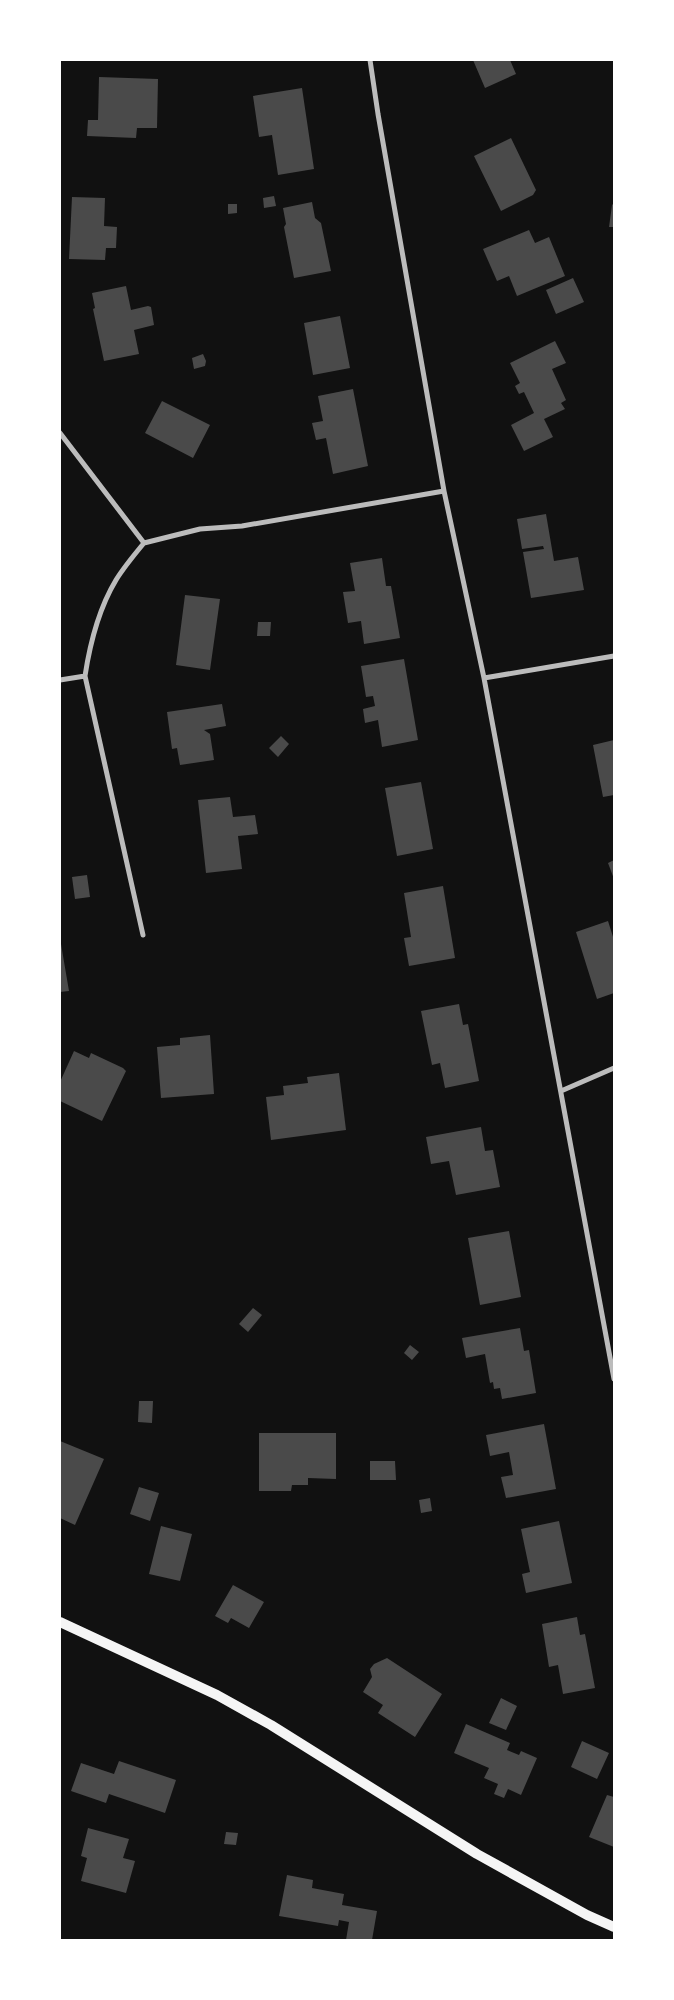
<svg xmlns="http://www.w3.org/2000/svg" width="674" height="2000" font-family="Ubuntu,sans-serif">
<rect width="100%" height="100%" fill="#111"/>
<path fill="#4a4a4a" d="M473,60H510L516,74L485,88Z
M99,77L158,79L157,128H137L136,138L87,136L88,120H98Z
M302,88L314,169L278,175L272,135L259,137L253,96Z
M511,138L536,190L533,195L501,211L474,156Z
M274,196L276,206L264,208L263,198Z
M72,197L105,198L104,226L117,227L116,248H106L105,260L69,259Z
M312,202L315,218L321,223L331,271L294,278L284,227L286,224L283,208Z
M614,203V227H609L612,205Z
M228,204H237V213L228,214Z
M529,230L535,243L549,237L565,276L517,296L509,276L497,281L483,249Z
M573,278L584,302L556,314L546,290Z
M126,286L131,310L148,306L151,307L154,325L134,330L139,354L104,361L93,309L95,308L92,293Z
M340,316L350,368L313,375L304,323Z
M555,341L566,363L552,369L566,400L561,403L565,409L544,419L553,437L524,451L511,425L534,413L524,392L519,394L515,386L520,383L510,363Z
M203,354L206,361L205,366L194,369L192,358Z
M353,389L368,466L333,474L326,438L316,440L312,423L323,421L318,396Z
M162,401L210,425L193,458L145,433Z
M546,514L554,561L578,557L584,590L531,598L523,552L544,549L543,546L522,549L517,519Z
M382,558L386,586H391L400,638L364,644L361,621L348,623L343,592L355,591L350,563Z
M185,595L220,599L210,670L176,665Z
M258,622H271L270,636H257Z
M404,659L418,740L382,747L378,720L365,723L363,709L375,706L373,696L366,697L361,666Z
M222,704L226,726L204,730L210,734L214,760L180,765L177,748L172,749L167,712Z
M281,736L289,744L278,757L269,748Z
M614,740V795L603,797L593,745Z
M421,782L433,849L397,856L385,788Z
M230,797L233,817L255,815L258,834L238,836L242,869L206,873L198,800Z
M614,860V879L608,863Z
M87,875L90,897L75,899L72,877Z
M443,886L455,958L409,966L404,938L411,937L404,893Z
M608,921L614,940V993L597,999L576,932Z
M61,944L69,991L60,992V945Z
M459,1004L463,1025L468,1024L479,1081L445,1088L440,1063L432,1065L421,1011Z
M210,1035L214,1094L161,1098L157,1047L180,1045V1038Z
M74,1051L89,1058L91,1053L123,1068L126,1071L102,1121L60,1101V1082Z
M339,1073L346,1130L271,1140L266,1097L284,1095L283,1086L308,1083L307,1077Z
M481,1127L485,1151L493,1150L500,1187L456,1195L449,1161L431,1164L426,1137Z
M509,1231L521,1297L480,1305L468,1238Z
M253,1308L262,1315L248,1332L239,1324Z
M520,1328L524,1351L529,1350L536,1393L502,1399L500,1388L494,1389L493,1382L490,1383L485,1354L466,1358L462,1338Z
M410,1345L419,1352L412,1360L404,1353Z
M139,1401H153L152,1423L138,1422Z
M544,1424L556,1489L506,1498L501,1477L513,1475L509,1452L490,1456L486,1435Z
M259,1433H336V1479L308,1478V1485H292L291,1491H259Z
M60,1441L104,1459L75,1525L60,1518Z
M370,1461H395L396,1480H370Z
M139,1487L159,1493L150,1521L130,1514Z
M430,1498L432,1511L421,1513L419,1500Z
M559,1521L572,1583L526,1593L522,1574L530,1572L521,1529Z
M161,1526L192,1534L180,1581L149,1574Z
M233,1585L264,1602L249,1628L231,1618L228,1623L215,1616Z
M577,1617L580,1635L585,1634L595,1688L563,1694L558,1665L549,1667L542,1624Z
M387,1658L442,1694L415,1737L378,1713L383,1705L363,1692L372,1677L370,1669L374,1664Z
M501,1698L517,1706L506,1730L489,1723Z
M466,1724L510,1743L507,1750L519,1755L521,1751L537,1758L521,1795L508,1789L504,1798L494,1794L498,1784L484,1778L489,1768L454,1753Z
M582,1741L609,1753L597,1779L571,1767Z
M119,1761L176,1780L165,1813L109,1794L106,1803L71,1791L81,1763L114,1774Z
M607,1795L614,1797V1847L589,1837Z
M88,1828L129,1839L123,1858L135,1861L126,1893L81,1881L87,1858L81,1856Z
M226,1832L238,1833L236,1845L224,1844Z
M287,1875L313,1880L312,1888L344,1894L342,1905L377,1911L372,1940H346L349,1922L339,1920L338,1926L279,1916Z"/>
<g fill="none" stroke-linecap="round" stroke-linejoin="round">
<path stroke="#bcbcbc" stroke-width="5" d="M370,60L378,114L444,491L484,678L614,1379
M60,433L144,543
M144,543L200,529L242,526L444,491
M85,676L143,935
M484,678L614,656
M60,680L85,676C90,643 98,610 116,580C124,567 134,555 144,543
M561,1091L614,1068"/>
<path stroke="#f5f5f5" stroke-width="10" d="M60,1622L217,1695L271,1725L477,1854L587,1915L614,1927"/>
</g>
<rect width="674" height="2000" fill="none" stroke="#ffffff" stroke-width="122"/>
</svg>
